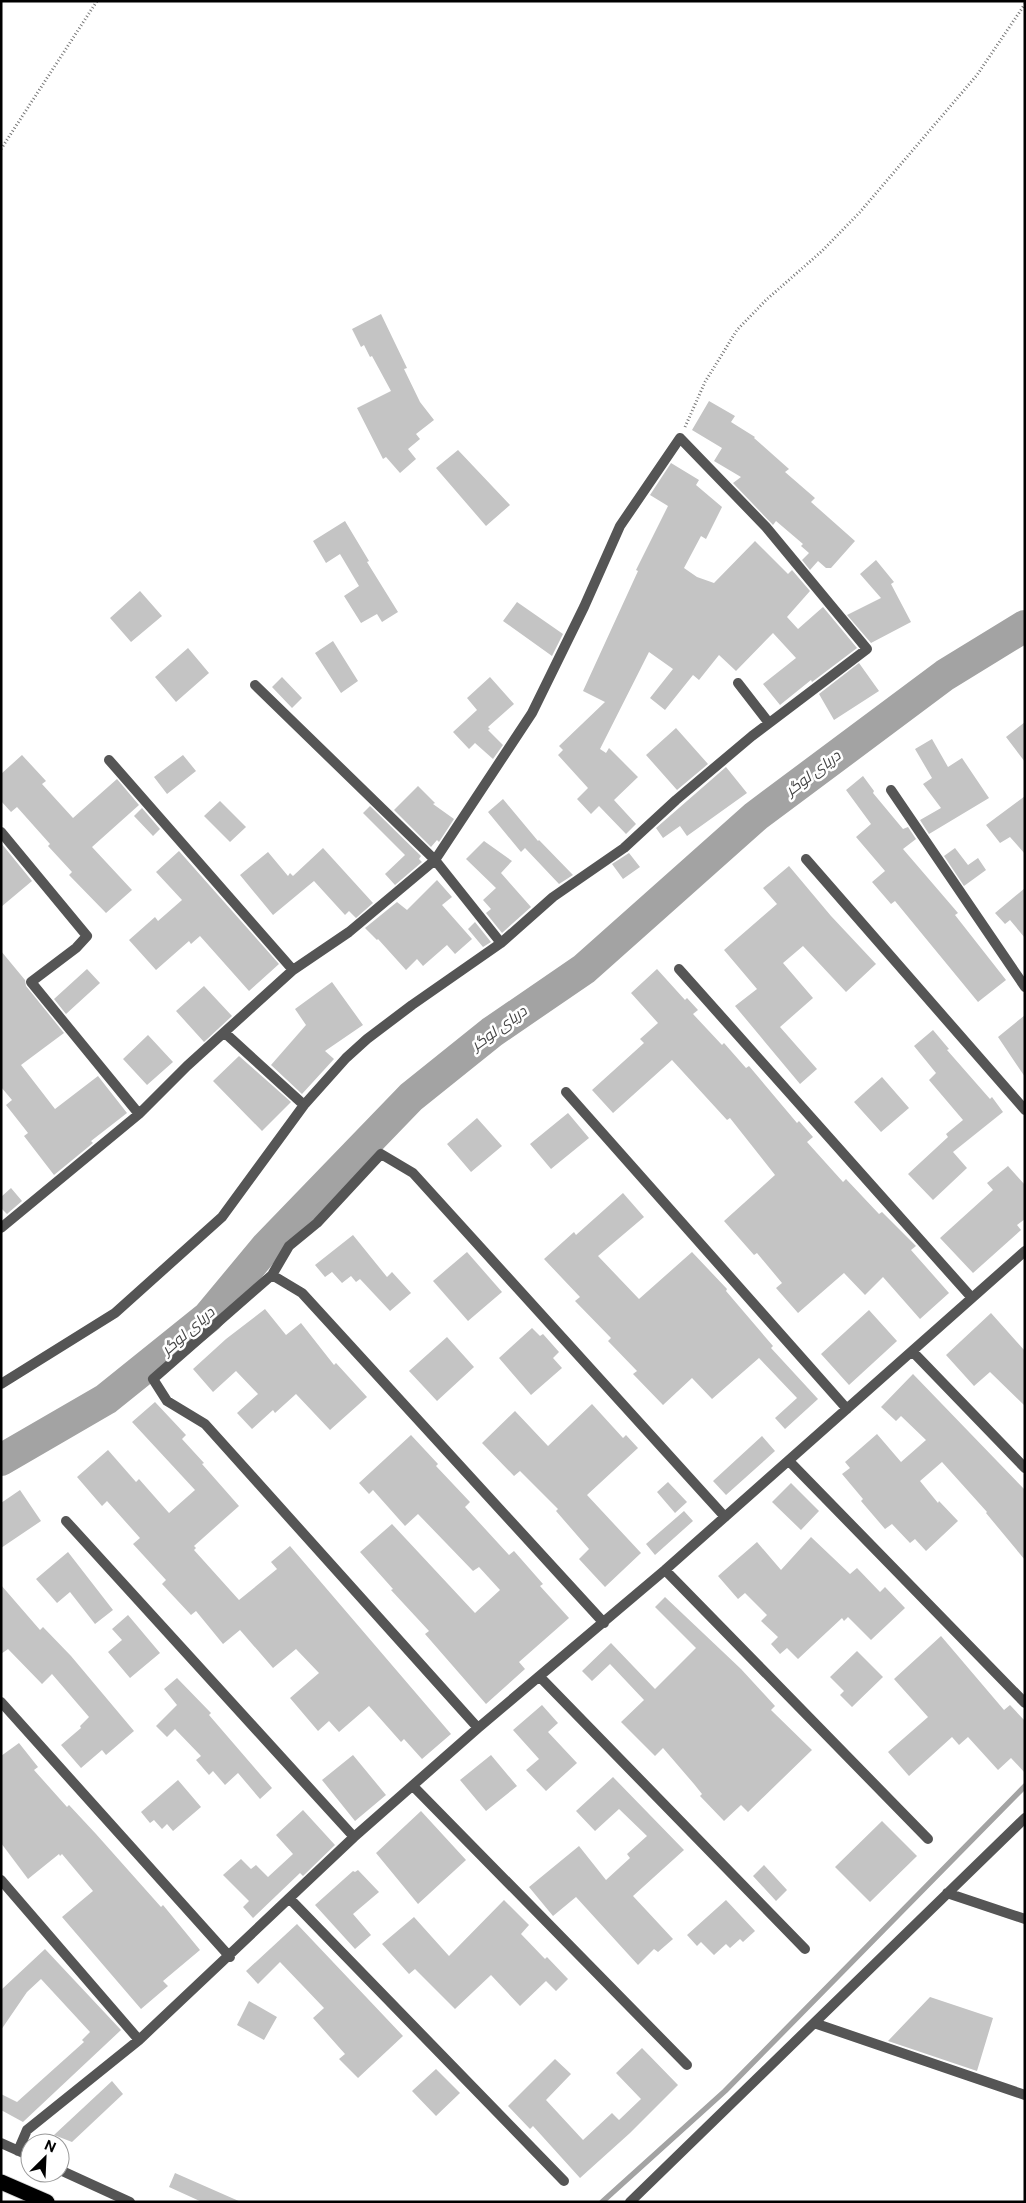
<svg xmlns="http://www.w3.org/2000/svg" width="1026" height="2203" font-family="'Public Sans',Cairo,sans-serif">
<rect width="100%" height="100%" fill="#fff"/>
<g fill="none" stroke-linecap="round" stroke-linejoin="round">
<path stroke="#a3a3a3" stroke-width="5.5" d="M602,2202L725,2091L1025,1786"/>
<path stroke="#a3a3a3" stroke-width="32" d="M1,1460L106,1399L208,1317L267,1246L411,1097L492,1032L584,969L756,816L945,675L1025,626"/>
</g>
<path fill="#c4c4c4" d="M381,314L407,368L404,369L420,402L434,420L416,434L420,439L408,449L416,459L400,473L386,457L383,459L357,408L391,391L372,356L370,357L364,345L361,347L352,329Z
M709,401L735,416L731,422L755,437L754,438L789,469L785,472L815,498L811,502L855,541L831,568H826L818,561L810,570L802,560L809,553L801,546L803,544L776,521L773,525L733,483L741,477L714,461L722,448L692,430Z
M458,450L510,505L486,526L436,468Z
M671,463L699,480L696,485L722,507L706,539L701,536L684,568L697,577L714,583L755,541L788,574L792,570L810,591L787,617L798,629L823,607L857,648L812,682L811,680L780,705L763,684L796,658L773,633L736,671L719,655L699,680L693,675L665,710L650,698L673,669L649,652L600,749L606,753L609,748L638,777L614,800L636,824L626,834L599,806L591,814L577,799L588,788L558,755L563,750L559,746L605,702L583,691L638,571L636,570L668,506L650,495Z
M345,521L369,561L367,562L398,612L382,622L377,614L361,623L344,596L359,586L340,554L326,563L313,541Z
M876,560L894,582L891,584L911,622L871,643L847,615L881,598L860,574Z
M140,591L162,616L131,642L110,618Z
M517,602L563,634L552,656L503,621Z
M333,641L358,681L341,693L315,653Z
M188,648L209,673L176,702L155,677Z
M859,663L879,691L834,720L819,694Z
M282,677L302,698L292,708L272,687Z
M490,677L514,704L488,727L490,729L488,730L503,745L493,759L475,743L469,749L453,732L477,710L467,698Z
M1025,722V762L1006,737Z
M676,728L708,764L677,790L646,755Z
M932,739L948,767L962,758L989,798L929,834L920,820L941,808L923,784L932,778L915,749Z
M22,755L46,781L42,784L73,818L117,779L139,805L92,847L132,890L106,913L69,875L72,872L48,846L50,844L17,807L11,812L1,801V774Z
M183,755L196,771L167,794L154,777Z
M726,767L747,793L687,836L680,826L663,838L656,828Z
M863,776L874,791L873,793L903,829L908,827L916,839L903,849L958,913L955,915L1006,980L978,1002L895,901L891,904L872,882L885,871L856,837L871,824L846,790Z
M418,786L435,803L433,804L454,819L439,842L437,840L431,847L394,810Z
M1025,796V854L1010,837L1000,843L986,825Z
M503,799L538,841L539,840L573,875L559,884L525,848L521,852L488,812Z
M220,801L246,827L230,842L204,816Z
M370,806L421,856L419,859L422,862L395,885L385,874L405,855L363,813Z
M142,808L160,829L153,836L134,816Z
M484,841L512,861L501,873L531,907L502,933L486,913L491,909L483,900L496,888L466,859Z
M1,843L32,881L1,907Z
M323,848L373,903L356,918L349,911L345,915L314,881L273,915L240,875L268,852L288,876L290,873L293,876Z
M955,848L968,865L978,858L986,870L964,886L944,856Z
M179,851L279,964L249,991L200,936L191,944L189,941L156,970L129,940L155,917L158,921L182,900L156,872Z
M629,853L640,867L623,879L612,864Z
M789,866L831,916L876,964L846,992L803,946L783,963L813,998L780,1027L817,1069L800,1084L735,1006L757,989L724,950L777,904L763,888Z
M437,880L452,897L442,905L472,939L455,954L447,945L423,966L417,959L406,970L378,939L377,940L365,928L397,902L407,910Z
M1025,888V938L1010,920L1005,924L995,913Z
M475,922L491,942L483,947L468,929Z
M1,951L25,980L26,986L64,1033L21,1065L55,1109L98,1076L127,1113L91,1141L93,1143L54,1175L24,1136L28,1133L6,1105L12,1100L1,1087Z
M87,969L100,983L66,1014L54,999Z
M657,969L685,1000L687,998L698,1010L693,1014L722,1045L724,1043L746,1068L749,1066L797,1123L799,1121L813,1137L807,1142L843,1182L846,1179L879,1214L882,1212L916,1246L911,1250L949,1293L920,1319L883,1277L865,1295L844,1273L798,1313L776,1288L782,1283L757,1253L754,1255L724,1221L775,1175L730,1118L727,1120L672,1060L613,1113L592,1090L644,1043L640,1039L658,1023L631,993Z
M332,982L363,1025L325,1051L334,1059L302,1094L271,1065L306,1025L295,1009Z
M204,986L232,1016L204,1042L176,1011Z
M1025,1015V1077L998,1037Z
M933,1030L949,1049L947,1050L990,1099L992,1097L1003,1112L953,1152L967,1168L933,1200L908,1174L948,1137L946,1134L963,1120L929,1080L936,1073L914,1046Z
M148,1035L173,1062L147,1085L123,1059Z
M239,1056L291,1102L262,1131L213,1081Z
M882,1077L909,1108L881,1132L854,1102Z
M568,1113L589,1138L551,1169L530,1144Z
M477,1118L502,1146L471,1172L447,1144Z
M1008,1166L1025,1185V1219L1017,1225L1021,1230L973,1273L940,1238L993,1190L987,1183Z
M11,1188L22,1201L7,1214L1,1208V1197Z
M623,1193L644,1217L598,1256L639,1299L692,1252L727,1289L726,1291L773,1346L771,1348L818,1399L785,1429L775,1418L797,1398L759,1358L712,1399L692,1378L663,1405L633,1374L637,1371L608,1341L611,1338L575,1301L580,1297L544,1259L574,1232L576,1235Z
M353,1235L387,1277L392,1272L411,1293L390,1311L360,1279L356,1282L351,1276L342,1283L332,1272L325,1277L315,1265Z
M467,1252L502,1292L468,1321L433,1281Z
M265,1309L286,1335L301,1323L334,1365L336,1363L367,1397L330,1430L296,1394L275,1413L273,1410L252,1429L237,1413L258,1394L236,1371L213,1392L193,1369L226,1339Z
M869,1310L897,1341L849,1385L821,1354Z
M991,1313L1025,1351V1406L990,1372L974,1386L946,1355Z
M532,1328L540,1336L543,1334L559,1352L553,1358L562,1368L531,1395L499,1358Z
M447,1337L474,1367L437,1401L409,1371Z
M913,1374L1025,1490V1560L986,1513L987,1512L942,1462L920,1481L938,1503L939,1501L958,1521L926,1551L915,1539L910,1543L892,1524L885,1529L861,1501L863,1499L842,1474L850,1468L845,1462L877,1434L901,1462L926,1440L901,1416L896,1421L881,1407Z
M155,1402L186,1435L182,1439L204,1463L202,1464L239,1506L194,1546L196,1548L194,1550L239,1600L277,1569L271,1562L290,1546L451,1734L422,1759L404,1739L401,1742L369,1706L339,1732L329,1721L318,1731L290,1698L319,1673L296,1649L273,1668L240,1630L223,1644L196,1611L191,1615L162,1584L166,1580L133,1544L140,1538L107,1501L102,1506L77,1477L108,1450L136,1482L139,1479L169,1513L195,1490L132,1422Z
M592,1404L623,1438L626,1435L638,1448L587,1495L641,1553L605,1587L579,1559L589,1549L556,1511L558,1509L520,1471L514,1476L482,1443L515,1411L548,1446Z
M411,1435L438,1464L436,1466L470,1502L465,1507L509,1555L514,1551L543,1584L540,1586L569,1618L519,1662L525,1669L486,1704L425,1634L429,1631L391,1590L393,1589L360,1552L392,1524L475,1613L500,1590L479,1567L473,1571L418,1514L405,1526L373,1490L369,1494L359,1483Z
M762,1436L775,1451L726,1495L713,1481Z
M668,1482L687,1502L675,1513L657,1492Z
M791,1483L819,1511L801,1530L772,1502Z
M20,1490L41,1521L1,1548V1503Z
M684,1511L693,1521L655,1555L646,1544Z
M811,1537L850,1574L857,1568L880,1592L885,1587L905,1608L871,1640L848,1617L844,1621L842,1618L798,1659L787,1648L780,1654L771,1644L778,1637L761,1621L767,1615L745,1593L738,1599L718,1576L757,1542L781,1570Z
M68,1552L113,1610L95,1624L70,1592L57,1603L36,1579Z
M1,1585L40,1630L43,1627L71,1656L134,1731L106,1755L102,1750L81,1768L61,1745L81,1728L80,1726L89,1717L52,1674L42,1684L8,1649L1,1654Z
M665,1597L741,1669L775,1706L771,1710L812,1750L748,1812L741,1805L724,1821L700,1796L702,1794L694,1784L663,1748L655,1756L621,1722L644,1700L610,1664L592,1681L582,1671L611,1643L655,1689L696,1648L655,1607Z
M128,1615L160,1653L130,1678L108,1652L122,1640L112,1629Z
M941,1636L1004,1710L1010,1705L1025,1721V1773L1011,1758L998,1770L968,1737L959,1745L952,1737L909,1776L888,1752L928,1717L894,1679Z
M857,1651L883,1677L852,1707L840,1695L844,1691L830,1677Z
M177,1678L211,1713L209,1715L272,1788L260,1799L238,1773L225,1785L213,1771L209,1775L196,1760L201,1756L175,1729L167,1737L156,1726L177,1705L164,1689Z
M542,1705L558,1723L548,1732L577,1763L546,1791L526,1770L539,1759L513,1730Z
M19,1743L38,1767L34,1770L67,1807L69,1805L96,1834L161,1907L163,1905L200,1950L163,1981L168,1986L141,2009L62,1917L93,1891L62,1854L60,1856L59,1854L28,1879L1,1843V1756Z
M353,1755L386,1795L355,1821L322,1780Z
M491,1755L517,1786L486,1811L460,1780Z
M613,1777L684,1850L633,1896L673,1939L658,1952L654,1949L638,1965L576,1897L553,1916L529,1887L579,1846L606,1880L630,1858L627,1854L647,1836L619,1809L595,1831L576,1811Z
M178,1780L201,1807L173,1831L167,1824L162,1829L154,1820L150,1823L141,1812Z
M303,1810L335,1845L303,1876L300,1873L253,1918L243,1907L249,1901L223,1875L241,1859L251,1869L256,1865L268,1877L293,1854L276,1835Z
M421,1811L466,1860L418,1904L376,1853Z
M882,1821L917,1856L870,1902L835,1867Z
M764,1865L787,1890L776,1901L753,1876Z
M358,1870L379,1892L353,1914L371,1935L355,1949L315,1905L353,1871L355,1872Z
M504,1900L529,1925L521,1934L545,1959L547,1957L568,1979L556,1991L546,1981L520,2006L491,1975L455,2009L415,1969L409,1974L382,1944L414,1917L449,1956Z
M726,1900L755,1931L743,1942L740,1939L730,1948L726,1944L714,1955L701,1942L697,1946L687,1935Z
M297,1924L403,2036L358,2078L339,2059L345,2054L313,2018L324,2008L280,1962L258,1984L246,1971Z
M45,1949L121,2030L23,2122L1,2110V2094L17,2102L84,2042L82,2040L90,2032L41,1979L27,1992L1,2030V1990Z
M930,1997L993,2018L977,2071L888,2041Z
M249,2001L277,2017L264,2040L237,2025Z
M642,2048L678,2085L630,2133L580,2178L533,2126L530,2129L508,2106L555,2059L571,2074L546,2100L583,2140L612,2113L619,2120L641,2099L616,2073Z
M436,2069L460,2093L436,2116L412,2091Z
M112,2081L123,2094L72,2142L54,2135Z
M175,2173L241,2202H202L169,2187Z"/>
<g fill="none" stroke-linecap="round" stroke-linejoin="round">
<defs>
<path id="highway" d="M1,2182L47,2202"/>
</defs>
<use href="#highway" stroke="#dbdbdb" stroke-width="17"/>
<path stroke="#777" stroke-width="3" stroke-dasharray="1 2.5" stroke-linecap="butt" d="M1,149L97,1
M685,427L705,382L737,330L766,300L822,251L860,212L977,75L1025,4"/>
<path stroke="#555" stroke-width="10" d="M738,683L769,723
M255,685L435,860L501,943
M109,760L293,970
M891,790L1025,987
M1,832L87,936L76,948L31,982L139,1114
M806,859L1025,1110
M679,969L972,1298
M225,1033L304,1105
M566,1092L847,1409
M1,1228L139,1114L187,1066L293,970L349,932L435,860L532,713L584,607L620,526L680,438L766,527L867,649L752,736L676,800L624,848L553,897L501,943L412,1005L367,1039L346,1058L304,1105L222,1217L115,1313L1,1384
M272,1275L302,1293L604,1623
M912,1351L1025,1468
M789,1461L1025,1703
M66,1521L354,1837
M665,1570L928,1839
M540,1677L805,1949
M1,1702L230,1957
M478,1728L205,1424L167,1401L153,1379L272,1275L289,1246L317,1223L381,1154L413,1173L725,1517
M413,1786L687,2065
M1,1880L139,2040
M947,1893L1025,1919
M290,1899L564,2181
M814,2023L1025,2095
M1,2143L30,2156
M18,2151L27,2130L139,2040L354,1837L478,1728L665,1570L1025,1251
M60,2170L130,2202
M630,2202L1025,1818"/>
<use href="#highway" stroke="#000" stroke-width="15"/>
</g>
<g text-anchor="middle" stroke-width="5" stroke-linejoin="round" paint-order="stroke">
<g font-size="15" font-style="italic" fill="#444" stroke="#fff">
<text transform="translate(813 773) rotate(-37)" y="5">دریای لوگر</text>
<text transform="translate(499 1028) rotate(-36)" y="5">دریای لوگر</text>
<text transform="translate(188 1331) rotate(-41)" y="5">دریای لوگر</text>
</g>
</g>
<rect width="1026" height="2203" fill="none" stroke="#000000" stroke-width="5"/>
<g transform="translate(45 2158) rotate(24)"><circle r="24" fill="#ffffff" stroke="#999999"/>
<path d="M0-4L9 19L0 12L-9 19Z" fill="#000000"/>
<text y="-8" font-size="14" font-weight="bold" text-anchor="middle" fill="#000000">N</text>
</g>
</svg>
